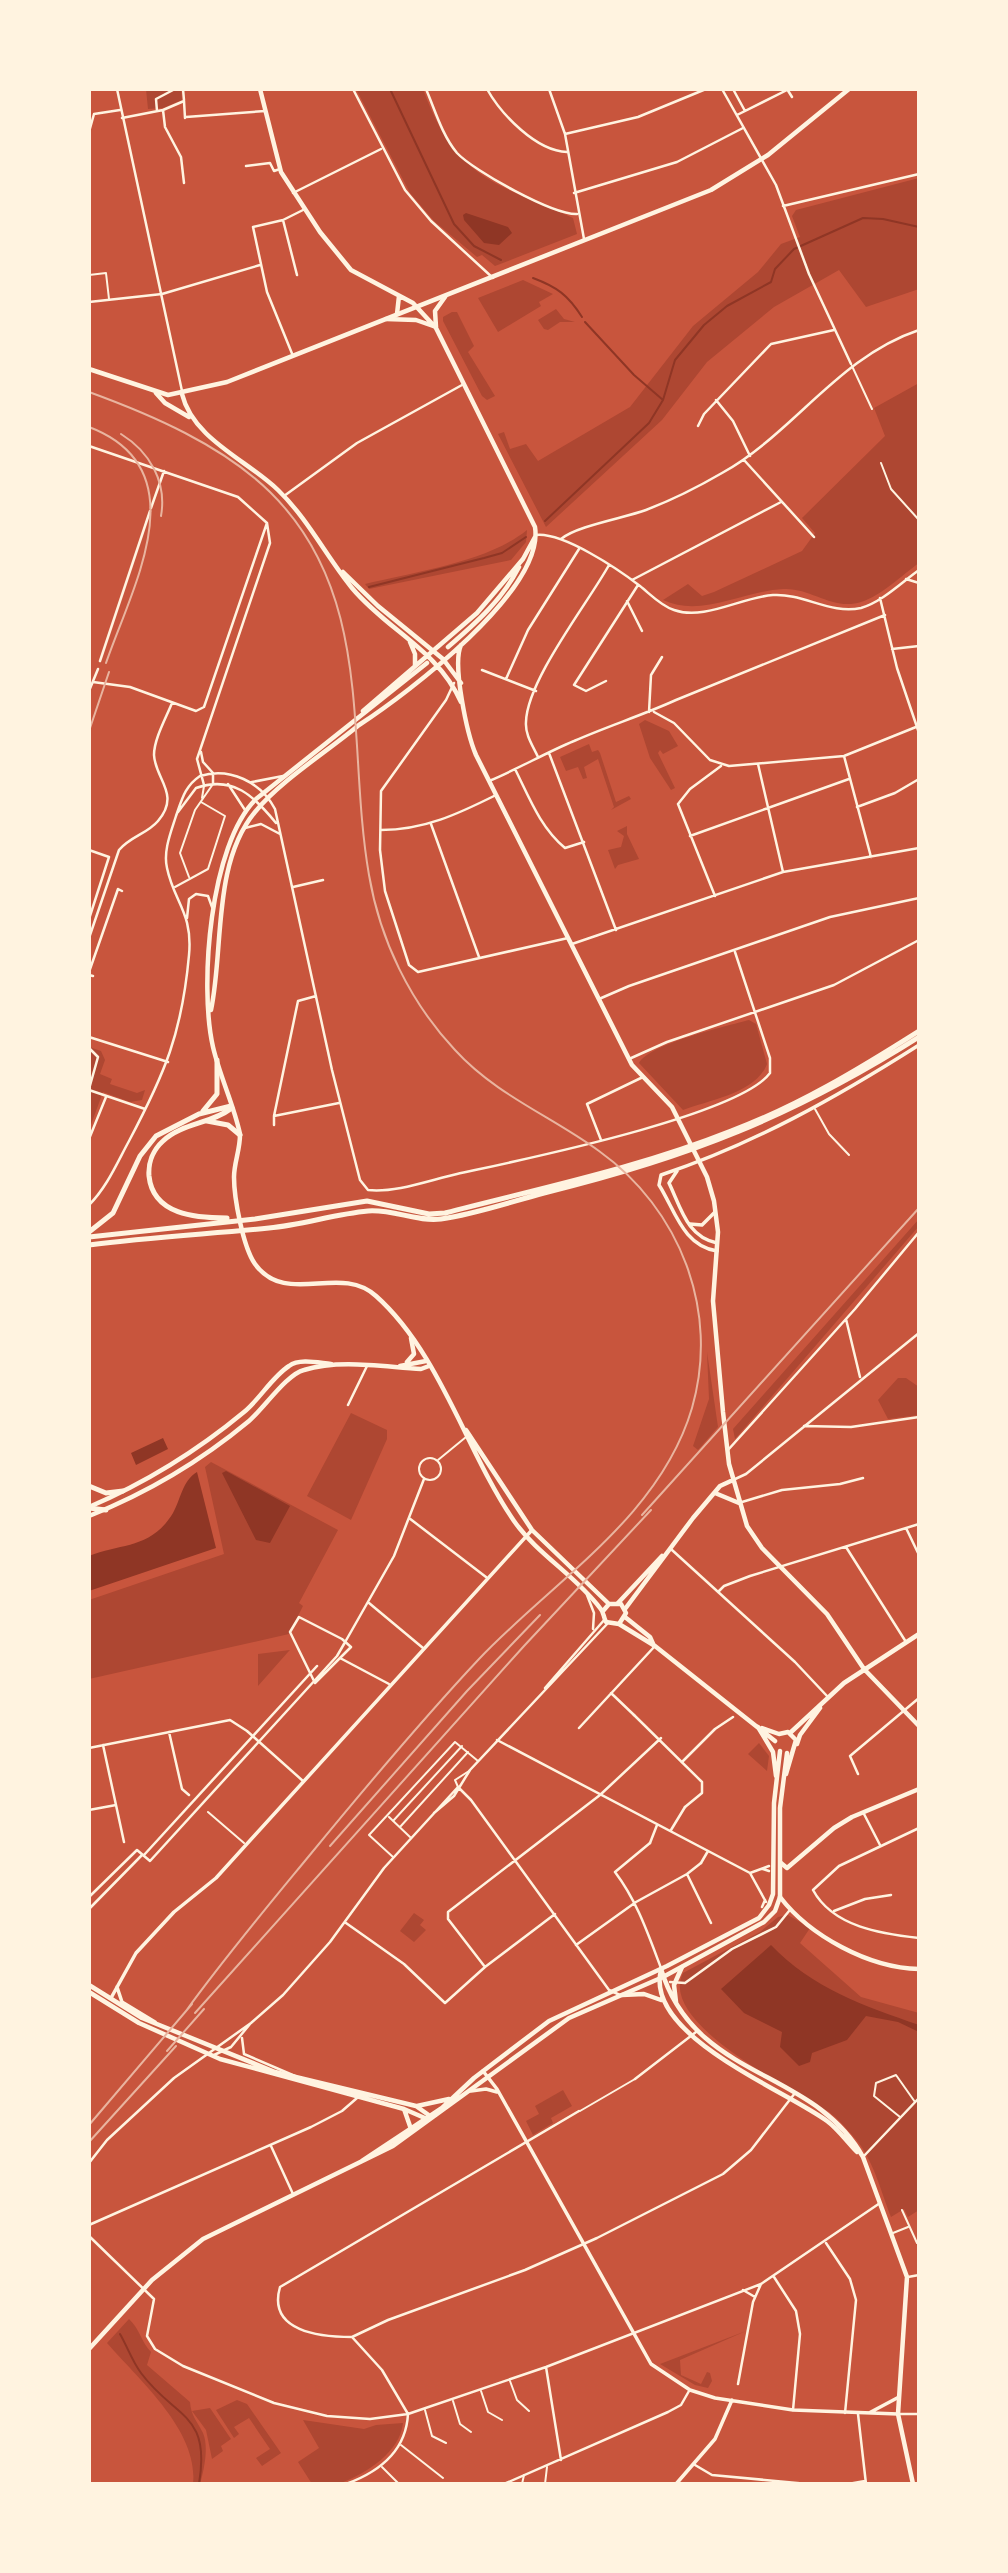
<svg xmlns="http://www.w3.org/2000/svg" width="1008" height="2573" font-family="'Space Grotesk',sans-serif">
<rect width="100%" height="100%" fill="#c8553d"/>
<path fill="#ae4732" d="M146,89H181L182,100L163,108L148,109Z
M356,89H423C455,178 493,182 573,218L577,234L495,266L482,255L477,257L434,221L410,193Z
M919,178V289L866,307L839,270L774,307L707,362L662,420L546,527L498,434L504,432L510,449L526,444L538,461L630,407L693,326L758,272L781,244L800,237L792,216L796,210Z
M523,280L553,294L539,302L541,306L498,332L478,298Z
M556,309L564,319L575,322H560L548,330L544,329L538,320Z
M452,312H457L474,346L468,352L495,396L487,400L482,396L443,321V317Z
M919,383V563C902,575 881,596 861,602C833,611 810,587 783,589C744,591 701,618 663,600L688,584L702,596L714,592L802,551L815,533L802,518L885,436L874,408Z
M527,530L526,542L511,560L369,589L365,584C414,572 488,562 527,530Z
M645,720L669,731L678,746L663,754L660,750L658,753L675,788L671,790L650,758L639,724Z
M589,744L592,752L598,750L600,753L616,802L629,796L631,799L611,810L614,807L598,759L584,767L587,778L583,779L578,767L566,771L560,757Z
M627,826V834L639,859L618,865L615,869L608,850L621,847L624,836L617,831Z
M749,1020L756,1024L767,1064C756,1093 710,1100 683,1110L639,1063C649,1044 727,1026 749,1020Z
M89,1047L101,1051L105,1060L100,1074L112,1079L110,1084L137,1093L145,1090L142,1100L130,1102L103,1092L89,1130Z
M919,1219V1226L735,1439L733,1429Z
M707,1352L718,1427L698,1450L693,1446L709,1399Z
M898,1378H906L919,1387V1415L888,1419L878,1400Z
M351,1413L387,1430V1439L351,1520L307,1496Z
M211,1462L338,1530L299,1603L303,1606L289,1634L89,1679V1600L224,1554L205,1467Z
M290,1650L288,1652L258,1686V1654Z
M759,1743L769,1756L767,1771L748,1754Z
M414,1913L424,1920L420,1925L426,1930L414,1942L400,1931Z
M788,1915L810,1928L800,1943L861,1997L919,2013V2210L908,2217L904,2209L891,2217C880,2189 873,2157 852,2135C845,2127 837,2118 829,2112C796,2090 657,2024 683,1973L760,1932L778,1917Z
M563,2090L572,2106L551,2118L553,2123L533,2135L526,2121L539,2114L535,2106Z
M129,2319C140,2329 141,2342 151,2352L147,2365L190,2402C191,2416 197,2421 203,2433C209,2447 204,2470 200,2484H193C199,2431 139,2380 107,2343Z
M746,2331L680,2360L681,2375L701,2384L707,2372L710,2373L712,2381L708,2388L695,2385L660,2364Z
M237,2400L247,2404L281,2453L262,2466L256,2458L270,2449L249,2418L234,2427L239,2434L234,2438L216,2410Z
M210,2408L231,2439L221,2446L223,2451L212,2459L206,2430L192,2411Z
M303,2420L364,2429L376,2425L403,2423C400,2452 367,2473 341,2483C332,2486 321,2484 312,2484L298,2462L319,2448Z"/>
<path fill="#8f3625" d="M466,213L508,227L512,233L499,245L484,243L464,220L463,215Z
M163,1438L168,1449L136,1465L131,1453Z
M226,1471L290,1506L270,1543L256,1540L222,1473Z
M197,1472L216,1548L89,1591V1556C122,1543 151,1549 173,1513C181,1499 182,1481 197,1472Z
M771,1945C812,1988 864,2006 919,2025V2032L898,2022L866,2016L847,2040L812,2053L810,2062L799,2066L780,2047L782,2032L744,2013L721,1989Z"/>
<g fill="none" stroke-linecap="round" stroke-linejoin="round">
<path stroke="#8f3625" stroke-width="2" d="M390,89L454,224L474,246L501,260
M533,278C557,287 568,295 582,317
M585,322L634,375L663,400
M545,521L649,423L663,400L675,360L704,325L727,306L771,282L775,269L794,249L863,218L883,219L919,227
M369,587L484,558L502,553L526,537
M89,1783H90
M120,2334C127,2346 132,2361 141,2373C175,2419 211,2412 199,2484"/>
<path stroke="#fff3e0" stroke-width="2" d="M89,275L106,273L109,299
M852,366L872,409
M881,463L891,489L919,520
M202,798L204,786
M189,877L180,853L195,810L213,784
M175,887L208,869L225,816L201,802
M815,1109L829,1134L849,1155
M419 1469a11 11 0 1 1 22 0a11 11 0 1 1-22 0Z
M438,1460L466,1437
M458,1787L455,1780L469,1771
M208,1812L244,1843
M389,1817L410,1837
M393,1821L462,1746
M400,1827L468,1752
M393,1857L369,1835L455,1742L478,1761
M580,2111L635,2079
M900,2117L874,2096L876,2083L896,2075L915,2102
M902,2210L917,2243
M893,2233L908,2227
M510,2381L517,2400L529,2411
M481,2391L488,2412L502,2420
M453,2401L460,2424L471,2432
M425,2410L432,2436L446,2443
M401,2445L443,2478
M382,2467L399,2484
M522,2484L524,2475
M545,2484L547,2467"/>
<path stroke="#fff3e0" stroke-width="2.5" d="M183,89L184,100
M163,110L184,101L185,118
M157,111L156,99L175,89
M186,117L265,111
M122,118L163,110L165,127L181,157L184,183
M246,166L270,163L274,171L280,169
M299,1617L342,1639L351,1647L315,1683L290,1632Z
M340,1658L389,1684
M611,1693L634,1715
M579,1728L655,1646
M497,1740L750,1873L766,1902
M682,1762L715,1729L733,1717
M671,1830L685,1807
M650,1843L657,1825
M144,1855L317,1666
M701,1863L708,1851
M763,1869L769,1871
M750,1873L769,1866
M89,1897L137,1850L150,1861L337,1656L344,1644
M762,1907L765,1900
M89,1909L142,1855
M834,1911L865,1899L891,1895
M670,1982L685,1983L732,1949L776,1927L789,1911"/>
<path stroke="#fff3e0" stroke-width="2.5" d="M117,89L182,391
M353,89L405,190L431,221L493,278
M426,89C435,110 442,135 457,153C474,171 553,215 577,214
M487,89C501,114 536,151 567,152
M549,89L565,134L584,239
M722,89L776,185L809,274L851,364
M733,89L745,111
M787,89L792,97
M737,115L787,90
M89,132L94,114L120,110
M565,134L638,117L706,89
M293,193L381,149
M574,193L677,162L743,128
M783,206L919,174
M283,220L297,275
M89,302L162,294L260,265
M293,356L267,292L253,227L283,220L303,210
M716,400L733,421L750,456
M698,426L704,414L771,344L834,330
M89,446L238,497L267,523L270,543L197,759L204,785
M744,460L814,537
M284,496L357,443L462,385
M151,508L164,471
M536,535C563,532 618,569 640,586C650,594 661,606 674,610C704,621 742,597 773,595C803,593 831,615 861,608C882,602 902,582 919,570
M561,539C576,526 624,518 646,510C672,500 698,487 722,473C794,433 838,357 919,330
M906,579L919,583
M632,580L781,502
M880,598L897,668L919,733
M627,601L642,631
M892,649L919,646
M100,661L150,511
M482,670L536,691
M506,679L528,630L579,549
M606,681L586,691L574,685L638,585
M93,682L130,687L196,711L204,707L267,523
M454,683L446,700L381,791L380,850L385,891L409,965L418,972L568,938
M89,691L98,669
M649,712L651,675L662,657
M654,712L674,723L710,760L729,766L844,756L916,727
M201,752L203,762L213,773V783
M549,753L616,930
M844,756L871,857
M538,757C533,746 525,735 526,722C527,680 588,603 609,565
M758,764L783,872
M515,769C529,797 540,827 565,848L584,842
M489,781C518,769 545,753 574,741C608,726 643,715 676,700L885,615
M252,782L283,776
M228,784L245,810
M857,807L895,793L919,779
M178,812L196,788C233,775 254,796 276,823
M431,824L479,957
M245,828L261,824L280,834
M381,830C424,830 458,814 496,795
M690,836L849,779
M89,850L109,857L89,919
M293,887L323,880
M715,896L678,804L690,789L721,766
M919,913V924
M187,918L189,899L196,894L208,896L212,907
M89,938L119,850C131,836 147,834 158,821C181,794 155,779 154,755C154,739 166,718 172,703
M572,944L783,872L919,848
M89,972L118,889L122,891
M89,975L93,976
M316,996L298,1001L274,1116L339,1103
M599,999L629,986L830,917L919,898
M89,1037L168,1062
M89,1048L98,1057L89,1089
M629,1059L667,1042L834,985L919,940
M89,1090L145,1109
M274,1116V1125
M89,1139L106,1097
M601,1140L587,1104L643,1077
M89,1205C107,1187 117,1163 129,1141C165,1073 182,1033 189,955C193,913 174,902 167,868C163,851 171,832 176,816C182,799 185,786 200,776C230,767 261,782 275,809L332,1070L360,1180L368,1190C396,1193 430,1180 457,1174C516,1161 739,1116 770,1073V1058L735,952
M846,1319L860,1377
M348,1405L367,1366
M804,1426L851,1427L919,1417
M728,1450L855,1309L919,1232
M733,1480L746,1474L919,1333
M742,1502L782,1490L840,1484L863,1478
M409,1518L486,1577
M906,1528L919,1555
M846,1547L906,1642
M672,1550L795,1662L827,1696
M718,1592L724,1586L750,1576L919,1524
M587,1595L594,1613L593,1629
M369,1603L423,1648
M344,1644L394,1556L424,1479
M545,1688L605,1619
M634,1715L702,1782V1793L685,1807
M169,1732L182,1789L189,1795
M103,1745L124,1842
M89,1748L230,1720L247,1731L303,1781
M858,1774L850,1756L919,1698
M458,1787L471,1800L609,1990L620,1995
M89,1810L116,1805
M434,1813L454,1796L470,1770L608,1623
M864,1814L880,1845
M919,1828L839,1866L813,1890C833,1927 882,1934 919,1938
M650,1843L615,1872C637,1901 648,1934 661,1968
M687,1874L711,1923
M346,1923L404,1964L445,2003L485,1967L555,1914
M576,1945L636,1902L687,1874L701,1863
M485,1967L448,1919V1912L600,1795L661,1738
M242,2038L244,2054L295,2076
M214,2055L231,2047L250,2024
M635,2079L696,2032
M271,2146L293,2194
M863,2157L919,2098
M89,2163L107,2140L174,2078L251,2023L283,1995L330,1942L384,1868L458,1787
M89,2225L311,2127L342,2111L357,2098
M89,2236L154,2299L147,2336L155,2349L183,2366L274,2403L327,2416L370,2419L408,2414L546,2367L761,2284L880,2203
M826,2243L850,2279L856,2300L845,2413
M774,2277L796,2311L800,2334L793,2410
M908,2277L919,2275
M743,2290L755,2297
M352,2337L388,2320L525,2270L597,2238L723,2174L751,2150L795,2093
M546,2367L561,2460
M738,2384L753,2302L761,2284
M858,2414L866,2484
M898,2414H919
M695,2465L712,2475L808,2484
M346,2484C379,2472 406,2452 408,2414L382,2370L352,2337C321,2337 267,2332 280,2287L579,2111
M504,2484L668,2412L681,2405L689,2391
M814,2484H823
M848,2484L865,2481"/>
<path stroke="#fff3e0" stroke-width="3.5" d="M677,1171L669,1183C681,1208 687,1237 717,1243
M690,1224L702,1225L715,1212
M717,1251C683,1246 675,1210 659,1185L661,1175C754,1144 837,1097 919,1045
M117,1987L122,2002L155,2022
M111,1998L136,1953L174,1912L216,1878L532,1530
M483,2071L497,2089L651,2364L690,2390L715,2398L793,2410L898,2414
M471,2091L486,2089L497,2092
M869,2413L899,2397
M676,2484L715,2439L732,2400"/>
<path stroke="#fff3e0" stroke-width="4.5" d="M260,89L281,172L320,232L351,270L413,303L436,328L535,527C545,590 408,693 359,725
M397,314L399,296
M386,319L416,320L436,327
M436,327L435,311L445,297
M156,393L165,403L189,417
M182,394C193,439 247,460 278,490C308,519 326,556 352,588C388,631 437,649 461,702
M343,572L378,606L443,659L461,683
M410,642L415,654V665
M461,645C452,664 467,734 476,755L632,1065L672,1107L707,1177L714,1201L718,1232L713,1301L723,1412L729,1464L747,1526L762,1548L827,1614L864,1669L919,1726
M448,647C476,623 502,600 519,567
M363,711L477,613L523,559L535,537
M211,1010C224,949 212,864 255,812C280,781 328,751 359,725
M240,1134C234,1105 220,1077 213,1047C199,986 210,844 256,799L427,663
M407,1362L414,1354L411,1338
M400,1366L426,1361
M715,1493L739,1503
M89,1507C145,1483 197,1451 244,1412C260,1399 272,1377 289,1366C300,1358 319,1363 331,1364
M89,1516C147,1493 202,1460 249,1421C264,1408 287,1374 304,1370C340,1359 384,1367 421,1369L429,1366
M618,1603L662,1556
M625,1609L693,1518L720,1486L733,1480
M790,1733L844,1683L919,1634
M797,1744L800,1735L820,1708
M781,1863L787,1868L834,1828L852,1817L919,1789
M780,1897C810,1936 869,1968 919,1969
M661,1969C695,2081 813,2067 863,2157L907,2277L898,2414L913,2484
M661,1970C644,2035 783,2089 827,2121C838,2129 847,2142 857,2152
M622,1995L644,1994L661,2000
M676,2002L674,1985L682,1967"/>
<path stroke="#fff3e0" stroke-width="4.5" d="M89,369L168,395L227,382L711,190L768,155L849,89
M240,1135C240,1150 234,1163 234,1177C234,1198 243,1247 255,1264C286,1307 340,1263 376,1296C440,1353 466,1451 514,1521C538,1555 575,1575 600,1608C604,1612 603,1616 606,1622L619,1624
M466,1430L532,1530L609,1604
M603,1611L609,1604H621L626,1613L619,1624
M625,1617L650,1637L654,1646
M619,1624L655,1646L775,1741
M758,1727L773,1752L776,1776
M762,1728L779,1734L788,1732L796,1740L786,1774
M89,1985L142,2018L275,2072L416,2106L430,2116
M89,1992L139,2023L220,2059L404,2109L427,2119
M417,2106L449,2099
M404,2109L411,2129
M362,2161L442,2108L474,2078L549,2021L667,1966L759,1918L769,1905L773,1894L774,1803L780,1751
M89,2349L152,2280L203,2239L393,2146L569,2018L663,1977L764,1922L775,1911L780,1897V1808L787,1753"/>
<path stroke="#fff3e0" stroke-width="5" d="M203,1111L217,1094V1060
M207,1121L228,1125L240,1135
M227,1218C196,1218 153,1215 149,1176C148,1163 153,1150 163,1141C182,1123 211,1124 232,1108
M89,1232L113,1213L140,1156L156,1136L199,1114L231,1106
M89,1237L255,1219L367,1201L429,1214L445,1213C541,1188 638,1168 731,1131C798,1106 859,1069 919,1031
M89,1245C149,1237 209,1234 269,1228C302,1225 335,1214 368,1211C393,1209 417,1222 441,1219C476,1214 510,1202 544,1193C687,1158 794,1116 919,1037
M89,1486L106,1493L123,1491
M89,1508L106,1510"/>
<path stroke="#e9b49f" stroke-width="2" d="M89,392C152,415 222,445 270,492C376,596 346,743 369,875C380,940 410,1002 455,1050C496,1095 551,1116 599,1151C680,1209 720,1311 692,1408C660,1517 553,1581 479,1659C420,1722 364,1789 309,1856C267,1907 225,1957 186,2011
M89,427C200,469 132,587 106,663
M121,434C150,452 167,482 161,516
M89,667L90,666
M89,731L109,672
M642,1515L919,1208
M330,1846L467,1691L540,1615
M195,2013L524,1646L651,1510
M167,2051L204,2009
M89,2125L192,2004
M89,2142L176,2046"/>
</g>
<rect width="1008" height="2573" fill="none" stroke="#fff3e0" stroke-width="182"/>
</svg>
